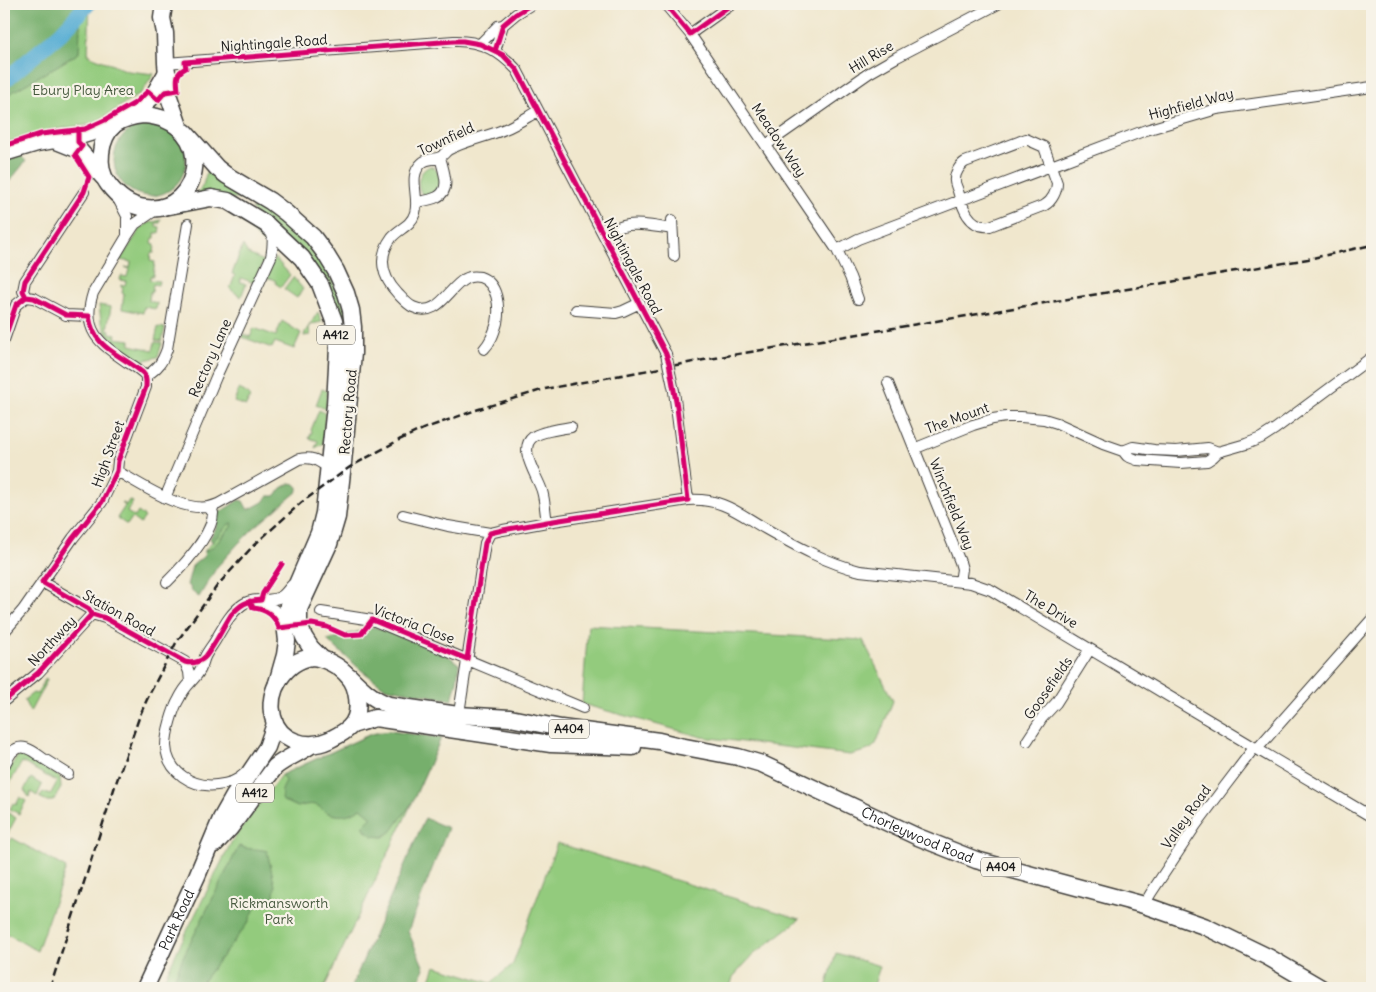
<svg xmlns="http://www.w3.org/2000/svg" width="1376" height="992" font-family="Delius,sans-serif">
<rect width="100%" height="100%" fill="#f7f3e8"/>
<filter id="ink" filterUnits="userSpaceOnUse"><feTurbulence type="fractalNoise" baseFrequency=".02" numOctaves="2"/><feDisplacementMap in="SourceGraphic" scale="10" xChannelSelector="R" yChannelSelector="G"/><feConvolveMatrix kernelMatrix="1 2 1 2 8 2 1 2 1" color-interpolation-filters="sRGB"/></filter>
<filter id="wash" filterUnits="userSpaceOnUse"><feTurbulence type="fractalNoise" baseFrequency=".0096" numOctaves="4" result="noise"/><feDisplacementMap in="SourceGraphic" scale="20" xChannelSelector="R" yChannelSelector="G"/><feGaussianBlur stdDeviation="1.12" result="paint"/><feColorMatrix in="noise" values="0 0 0 0 0 0 0 0 0 0 0 0 0 0 0 0 0 1.4 0 .05"/><feComposite in="paint" operator="in"/></filter>
<g filter="url(#wash)">
<rect width="100%" height="100%" fill="#f0e7cd"/>
<path fill="#93cb7d" stroke="#58744c" d="M4,4H90L88,55L128,71L154,74L141,93L93,124L51,130L14,141L4,142Z
M209,164L253,197L246,199L194,198L203,185Z
M430,166C446,171 442,200 422,194C415,184 419,171 430,166Z
M269,204L317,246L348,315L349,350L344,341L334,301L251,209Z
M238,218L266,235L268,238L270,249Z
M161,220L160,223H156V226L160,227L159,233H155V238H153L152,243L155,244V245L154,253H151L150,261L155,262L153,276H150V280L159,281L158,285L153,284L152,292H150L149,301L157,303L156,309L144,307L143,313L122,309L124,294L122,293L123,288L121,287V285H125L126,281L120,280L121,276L127,277L129,269L125,267L130,268L131,262L120,260L141,228L149,223Z
M243,245L248,254L264,261L254,283L241,278L240,282L246,284L241,297L230,289L235,275L232,274Z
M275,258L290,275L281,287L275,283L276,281L270,278L269,279L265,276Z
M293,277L303,289L297,298L284,289Z
M99,305L111,307L107,329L110,330L109,333L116,334L115,338L130,340V345L153,350L155,342L162,343L158,357L141,361L116,343L107,335L101,321Z
M318,312L322,322L312,324L309,328L310,335L304,336L305,332Z
M282,321L301,333L294,349L275,342L272,348L242,337L243,334L250,337L254,328L276,336Z
M158,327L165,328L162,341L155,340Z
M239,389L245,392L250,397L246,406L234,402Z
M322,389L327,391L326,409L316,405Z
M319,410L325,413L323,444L315,448L318,441L309,438L312,432L311,430Z
M129,500L133,502L127,512L135,517L138,512L145,517L140,524L132,518L127,525L117,518L125,506L122,502L126,505Z
M232,523L231,527L221,537L217,544L210,550L205,551V550L229,524Z
M588,625L863,640L893,701L876,744C870,752 860,752 850,755L702,737L582,704Z
M46,678L47,680L30,712L24,700L33,693L37,694Z
M389,731L441,738L412,803L324,988H160L179,947L232,841L281,775L371,734Z
M22,755L31,757L40,765L60,777L61,788L53,801H47L39,797L43,792L50,795L57,782L22,762L4,793V779L15,760L18,756Z
M31,778L42,785L37,796L31,792L29,797L24,790Z
M20,797L26,801L19,814L10,809L13,803L16,805Z
M8,813L16,818L8,833L4,831V820Z
M12,838L66,868L37,951L4,932V852Z
M557,843L800,919L753,955L733,977L730,988H427L435,966L491,983L513,964Z
M836,953L880,966L873,988H826Z"/>
<path fill="#76af6c" stroke="#496644" d="M4,4H81L79,53L4,97Z
M114 160a36 36 0 1 1 72 0a36 36 0 1 1-72 0Z
M20,155L26,161L4,188V161Z
M291,483L295,484L298,487V491L254,528L237,545L217,567L199,597L190,590L191,588L187,585L192,566L204,556L205,551C217,547 222,535 231,527L232,523L229,524L212,542L210,538L216,528L217,514L239,500L243,501L248,510L263,502L268,496H275L282,488Z
M375,627L446,654L459,664L457,681L452,700L384,687L361,670L327,640Z
M389,731L441,738L412,803L391,832L383,837L373,836L367,832L363,826L372,817L361,808C349,816 338,818 324,811C322,809 320,807 318,806C312,803 304,805 298,807L283,801C280,792 282,789 286,782L281,775L371,734Z
M425,818L448,828L408,931L424,968L418,988H351Z
M239,846C249,850 256,848 267,851L275,886L274,896L269,903L258,902L248,923L199,986L198,988H171L182,959Z"/>
<g fill="none" stroke-linecap="round" stroke-linejoin="round">
<path stroke="#58aed4" stroke-width="16" d="M4,81L61,33L88,4"/>
</g>
</g>
<g filter="url(#ink)">
<g fill="none" stroke-linecap="round" stroke-linejoin="round">
<defs>
<path id="street" d="M665,4L690,34L837,250L850,277L858,299
M690,34L732,4
M480,44L498,26L503,25
M495,51L503,25L516,14L532,4
M166,63L454,41C480,40 500,51 517,70L666,354
M1026,139L1044,147L1057,183C1057,191 1052,201 1045,205L990,226C969,229 962,206 958,191C957,187 954,183 955,179C955,173 960,165 965,162Z
M766,145L869,73L897,57L998,4
M117,197L127,216V235
M417,202C423,201 431,200 437,197C452,190 443,170 440,157
M672,220L674,256
M605,235C610,232 616,228 623,226C636,222 658,227 672,229
M837,250L858,239L1146,130L1217,109L1372,87
M26,297L34,298L66,315L89,316
M576,310L616,313L623,311L640,303
M4,340L16,305L26,297L23,291L25,281L84,192
M484,349C491,342 494,333 497,323C500,307 498,283 480,277C475,276 470,276 465,279C448,288 438,319 413,307C407,304 403,299 398,294C382,277 377,257 392,237C400,228 411,226 415,213C420,196 407,176 422,163C427,158 434,160 440,157C443,156 445,152 448,150C466,140 487,137 505,129C517,124 527,117 538,111
M146,376C141,370 134,366 127,362C99,343 81,330 93,293L127,236L135,224L157,209
M146,376C158,368 162,363 167,349L188,224
M888,383L960,562L962,569L960,582
M674,391L688,500
M916,448L973,425L993,419L1006,417H1021L1044,419L1057,423L1103,444L1123,451L1127,456L1137,460L1181,463L1207,461L1213,457L1218,452L1246,444L1261,438L1275,429L1372,357
M1123,451L1133,447L1154,450L1176,451L1208,448L1218,452
M117,471C142,485 189,518 218,504L299,459C312,456 318,461 329,468
M165,498L216,377L271,257C273,247 274,239 271,229
M403,515L448,526L490,533
M547,522C545,512 545,501 542,491C538,477 517,449 533,437C541,431 560,429 571,427
M42,582L89,609L92,614L105,618L185,662L189,672L190,682
M167,582C182,567 213,534 213,513L209,508
M261,600L281,615L285,623
M321,612L372,620L583,708
M4,632L23,610L73,538L102,502L117,471L118,461L146,387V376
M4,701L38,673L92,614
M458,720L485,543L490,533L503,530L547,522L688,500C723,498 738,513 766,529C796,546 827,563 860,571L971,583L991,590L1257,749L1372,817
M1027,741L1042,718L1056,703L1090,649
M1257,749L1372,619
M4,766C6,762 9,756 12,752C23,741 35,753 44,759C52,764 60,769 68,774
M244,774C237,782 227,784 217,785C193,788 167,772 166,746C166,733 173,709 179,699C182,693 186,687 190,683C194,678 199,674 201,668C203,665 203,661 205,657C207,652 212,646 215,641C223,628 229,614 242,605C253,596 270,604 282,596C286,593 289,588 292,585
M1144,905L1151,893L1196,825L1225,786L1254,748"/>
<g id="primary">
<path d="M164,4L162,18L165,33L166,63L169,97L179,126"/>
<path d="M143,115C220,120 202,216 145,208C129,206 117,196 108,184C96,167 99,138 115,124C124,118 133,116 143,115Z"/>
<path d="M132,116L153,96L167,72"/>
<path d="M185,132L217,168L226,175L270,201L286,213L313,237L325,253L336,271L346,293L351,310L353,327V353L343,463L337,517L329,544L299,609V625L304,637L311,648L321,658"/>
<path d="M54,140L79,150L103,177"/>
<path d="M4,153L37,143L83,135L113,126"/>
<path d="M169,206L211,198L228,201L266,224L302,258L320,284L334,321L338,347L335,405L324,513L319,533L288,605L285,623L287,641L285,655L277,683"/>
<path d="M312,657C324,658 340,666 348,676C358,686 361,711 353,723C348,731 337,736 329,740C308,750 279,742 273,717C266,691 285,661 312,657Z"/>
<path id="s1" d="M349,676C361,688 372,699 389,705L458,715L510,718L561,728L659,741L680,746L738,757L762,764L918,837L976,860L1144,905L1204,926L1268,957L1321,988"/>
<path d="M352,725L375,718L551,744L633,747"/>
<path d="M215,844L230,828L275,767C286,758 300,753 311,745"/>
<path id="s2" d="M145,988L197,876L221,819L234,796L267,747L275,724"/>
</g>
</defs>
<use href="#street" stroke="#3c3a37" stroke-width="12"/>
<use href="#primary" stroke="#3c3a37" stroke-width="19"/>
<use href="#street" stroke="#fff" stroke-width="10"/>
<use href="#primary" stroke="#fff" stroke-width="16"/>
<path stroke="#1c1c1c" stroke-width="2.5" stroke-dasharray="8 4" stroke-linecap="butt" d="M50,988L115,786L140,715L150,693L176,643L217,586L253,546L302,502L350,467L399,440L423,429L479,409L545,389L726,356L1308,259L1372,245"/>
<defs>
<path id="street-bridge" d="M666,354L674,391"/>
</defs>
<use href="#street-bridge" stroke="#3c3a37" stroke-width="12" stroke-linecap="butt"/>
<use href="#street-bridge" stroke="#fff" stroke-width="10"/>
<defs>
<path id="cycleway" d="M665,4L690,34L732,4
M495,51L503,25L516,14L532,4
M4,146L41,134L85,129L107,119L135,103L148,91L158,100L165,92L178,90C177,80 175,73 186,68L185,62L454,41H463L480,44L495,51L503,55L517,70L666,354L669,363L677,407L688,500L547,522L503,530L490,533L485,543L467,659L372,620L361,634L345,635L327,627L312,624L279,628C275,616 267,609 253,608L250,601
M26,297L34,298L66,315L89,316C94,350 120,353 143,373C147,377 146,381 146,387L118,461L117,471L102,502L73,538L42,582L89,609L92,614L105,618L185,662C192,664 201,662 206,656C215,644 223,628 231,615C241,604 246,601 261,600L263,593L282,564
M4,340L16,305L26,297L23,291L25,281L84,192L89,177L75,155L82,146L78,142V129
M4,701L38,673L92,614"/>
</defs>
<use href="#cycleway" stroke="#f7f3e8" stroke-width="8"/>
<use href="#cycleway" stroke="#d6006c" stroke-width="5"/>
</g>
</g>
<g text-anchor="middle" stroke-width="4.5" stroke-linejoin="round" paint-order="stroke">
<g fill="#f7f3e8" stroke="#5e5c59" stroke-width="1">
<rect x="317" y="325.5" width="38" height="19" rx="4"/>
<rect x="549" y="719.5" width="40" height="19" rx="4"/>
<rect x="236" y="783.5" width="38" height="19" rx="4"/>
<rect x="981" y="857.5" width="40" height="19" rx="4"/>
</g>
<g font-size="12" font-weight="bold" fill="#1c1c1c">
<text x="336" y="339">A412</text>
<text x="569" y="733">A404</text>
<text x="255" y="797">A412</text>
<text x="1001" y="871">A404</text>
</g>
<g font-size="14" fill="#1c1c1c" stroke="#f7f3e8">
<text transform="translate(274 43) rotate(-4)" y="5">Nightingale Road</text>
<text transform="translate(871 57) rotate(-31)" y="5">Hill Rise</text>
<text transform="translate(1191 104) rotate(-15)" y="5">Highfield Way</text>
<text transform="translate(446 139) rotate(-25)" y="5">Townfield</text>
<text transform="translate(779 140) rotate(56)" y="5">Meadow Way</text>
<text transform="translate(633 266) rotate(62)" y="5">Nightingale Road</text>
<text transform="translate(210 358) rotate(-66)" y="5">Rectory Lane</text>
<text transform="translate(348 412) rotate(-85)" y="5">Rectory Road</text>
<text transform="translate(957 418) rotate(-20)" y="5">The Mount</text>
<text transform="translate(108 454) rotate(-70)" y="5">High Street</text>
<text transform="translate(952 504) rotate(68)" y="5">Winchfield Way</text>
<text transform="translate(1051 609) rotate(31)" y="5">The Drive</text>
<text transform="translate(119 613) rotate(29)" y="5">Station Road</text>
<text transform="translate(414 624) rotate(21)" y="5">Victoria Close</text>
<text transform="translate(52 641) rotate(-47)" y="5">Northway</text>
<text transform="translate(1048 688) rotate(-55)" y="5">Goosefields</text>
<text transform="translate(1186 817) rotate(-55)" y="5">Valley Road</text>
<text dy="5" stroke="none"><textPath href="#s1" startOffset="599">Chorleywood Road</textPath></text>
<text dy="5" stroke="none"><textPath href="#s2" startOffset="75">Park Road</textPath></text>
</g>
<g font-size="14" fill="#46593e" stroke="#f7f3e8">
<text x="83" y="95">Ebury Play Area</text>
<text x="279" y="908">Rickmansworth<tspan x="279" dy="16">Park</tspan></text>
</g>
</g>
<rect width="1376" height="992" fill="none" stroke="#f7f3e8" stroke-width="20"/>
</svg>
